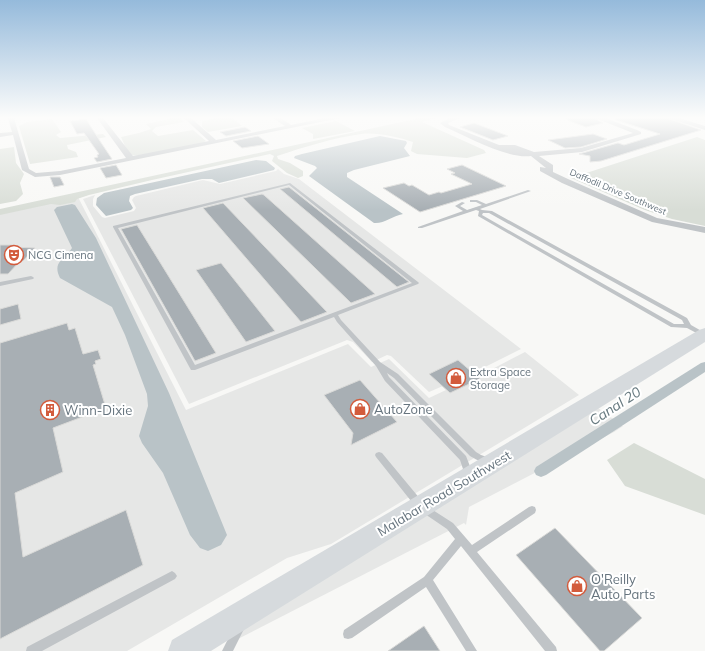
<svg xmlns="http://www.w3.org/2000/svg" width="705" height="651" font-family="Mulish,sans-serif">
<rect width="100%" height="100%" fill="#f8f8f6"/>
<path fill="#e6e7e6" d="M278,169L284,174L299,179L521,349L473,373L429,392L391,356L387,355L372,362L353,342L347,340L189,404L83,199L95,195L93,199V206L102,217L105,218L134,211L136,208L132,200L134,197L136,196L203,180L220,184L276,171Z
M78,197L186,410L348,344L371,367L389,359L429,398L446,390L450,393L479,379L477,377L525,352L579,395L331,544L287,558L127,651H0V214Z
M598,408L623,426L614,432L469,507L466,525L464,523L236,640L233,633Z"/>
<path fill="#d8ddd6" d="M173,118H180L184,122L156,127L152,131L158,136L193,130L206,141L198,145C186,147 141,158 132,155C127,153 123,141 121,137L139,133L151,129L146,124Z
M216,118H232L242,126L208,132L202,127V121Z
M420,118H436L422,122L484,150L486,153L467,158L417,154L411,151L413,142C398,137 377,132 361,134C333,138 304,147 277,156L278,159L290,163L303,171V176L298,178L287,173L272,161L274,156L270,154L152,180L89,195L77,199L75,202L60,205L51,204L0,215V209Z
M52,119L61,132L56,135L60,138L103,134L106,137L67,145L68,149L76,152L78,157L30,164L19,126L27,122Z
M336,121L355,131L313,139V134L302,128Z
M697,137L705,140V226L672,219L645,210L571,178Z
M14,147L16,163L24,174L20,183L23,194L16,201L0,204V149Z
M634,443L705,479V515L625,486L607,460Z"/>
<path fill="#b9c3c7" d="M380,136L406,141L407,143L404,148L410,156L354,170L347,173V177L403,214C392,216 384,224 374,223L309,176L317,168L315,166L294,158L295,156L302,154Z
M256,160L266,161L275,168L274,170L219,183L212,179H202L135,194L130,196L129,201L133,208L131,210L106,216L96,205L97,198L104,193Z
M72,204L75,205L96,238L169,393L227,535L221,545L208,551L200,548L190,535L163,473L142,443L139,436L148,406L147,394L125,335L112,307L60,278C52,262 64,260 72,248L54,210L57,207Z"/>
<g fill="none" stroke-linecap="round" stroke-linejoin="round">
<path fill="#b9c3c7" fill-rule="evenodd" d="M705,362V372L546,475L541,477L536,475L534,471L536,467L701,363Z"/>
</g>
<path fill="#a8afb4" stroke="#dadad8" d="M567,118H594L603,123L586,127L567,120Z
M616,118H667L701,130L601,161L590,162V156L579,154L618,143L624,145L660,134L616,120Z
M86,119L100,141L112,159L97,162L94,158L98,157L97,155L99,154L84,133L77,134L70,121Z
M474,123L508,136L493,140L460,127Z
M245,127L251,131L226,136L220,132Z
M593,134L607,139L581,147L565,148L548,140Z
M258,136L269,144L242,148L233,141Z
M116,165L122,175L106,178L100,168Z
M462,165L506,186L420,212L383,188L404,183L409,186L412,185L429,195L439,192L441,193L472,184L451,174L455,173L447,169Z
M50,177H60L64,185L54,187Z
M289,187L409,282L397,287L280,189Z
M262,194L264,195L375,294L351,303L243,198Z
M223,203L327,312L301,322L203,208Z
M137,225L216,353L195,361L121,229Z
M0,245H14L12,247L35,248L23,261H20L8,274H0Z
M221,263L275,331L246,342L196,270Z
M18,304L21,319L0,325V309Z
M67,323L69,330L75,328L83,354L98,350L101,359L95,361L96,364L93,365L106,408L53,428L63,472L15,493L23,557L126,510L143,565L0,639V343Z
M458,360L480,379L450,393L429,374Z
M360,380L397,422L351,445L353,433L324,395Z
M555,528L642,618L604,651H600L516,555Z
M424,626L440,651H388Z"/>
<g fill="none" stroke-linecap="round" stroke-linejoin="round">
<path fill="#c0c4c7" fill-rule="evenodd" d="M290,183L418,282L419,283L418,284L338,315L341,320L380,362L398,374L476,452L481,455L490,458L491,460L490,462C484,464 475,459 470,456L394,378L387,373L389,377L466,456L471,469L468,476L465,477L462,476L461,474L463,469L460,460L385,381L376,366L337,322L334,317L195,370H191L113,227V226ZM289,185L412,283L195,365L118,228Z
M528,190L531,191L480,209L482,210L492,211L687,318L691,325L705,333V337L702,336L687,328L671,327L478,216L479,211L476,210L422,228H418V227L463,211L455,206L462,202L465,203L460,206L467,210L482,205L476,202H470V200H477L486,204ZM483,213H489L682,320L684,324H674L482,215Z
M31,276L33,277L34,278L33,279L0,286V282Z
M379,452L382,453L421,500L422,503L421,506L418,507L415,506L376,457L375,455L376,453Z
M425,505L453,523L472,545L529,507L532,506L535,507L536,510L535,513L477,552L556,647L557,651H545L461,546L433,580L477,651H466L426,587L352,638L348,639L344,638L343,634L344,630L424,577L455,539L447,529L422,512L421,509L422,506Z
M172,571L175,573L177,576L175,579L42,651H26L27,647Z
M239,624L243,625L244,629L233,651H222L235,625Z"/>
<path fill="#c0c4c7" fill-rule="evenodd" d="M8,118H14L29,169L36,173L60,171L126,158L97,118H103L133,156L209,141L184,118H191L216,140L285,126L273,118H281L291,125L325,118H340L60,175L35,177L22,170L13,135L0,137V133L12,132Z
M450,118H460L448,123L449,125L499,145H515L534,152L581,148L633,133L595,118H605L637,130L641,132V134L582,152L539,156L553,165V172L568,179L657,218L705,227V233L652,222L562,183L540,171V167L546,168L531,156C507,159 468,137 445,127L440,123Z
M668,118H679L705,126V130Z"/>
<path fill="#d6dadd" fill-rule="evenodd" d="M705,328V342L211,651H168L172,640L699,330Z"/>
</g>
<linearGradient id="sky" x2="0" y2="1"><stop stop-color="#95badb"/><stop offset="0.56" stop-color="#fcfcfb"/><stop offset="1" stop-color="#fcfcfb" stop-opacity="0"/></linearGradient>
<rect width="705" height="210" fill="url(#sky)"/>
<defs>
<symbol id="theatre-ring" viewBox="-11 -11 22 22"><circle r="9.5" fill="#fff" stroke="#d35b3c" stroke-width="1.5"/><path d="M-5-5.5Q0-4 5-5.5V0Q5 5 0 6Q-5 5-5 0ZM-3.3-2.5H-1v1.5H-3.3ZM1-2.5H3.3v1.5H1ZM-2.8 1Q0 5.5 2.8 1Z" fill="#d35b3c"/></symbol>
<symbol id="shop-ring" viewBox="-11 -11 22 22"><circle r="9.5" fill="#fff" stroke="#d35b3c" stroke-width="1.5"/><path d="M-5-2.5h2.3a2.7 3.5 0 0 1 5.4 0H5L5.5 6h-11ZM-1.5-2.5h3a1.5 2.3 0 0 0-3 0Z" fill="#d35b3c"/></symbol>
<symbol id="building-ring" viewBox="-11 -11 22 22"><circle r="9.5" fill="#fff" stroke="#d35b3c" stroke-width="1.5"/><path d="M-4-6H4V6H1V3H-1V6H-4ZM-2.5-4.3h1.7v1.8h-1.7ZM.8-4.3h1.7v1.8H.8ZM-2.5-1h1.7V.8h-1.7ZM.8-1h1.7V.8H.8Z" fill="#d35b3c"/></symbol>
</defs>
<g fill-rule="evenodd">
<use href="#theatre-ring" x="3" y="244" width="22" height="22"/>
<use href="#shop-ring" x="445" y="367" width="22" height="22"/>
<use href="#shop-ring" x="349" y="398" width="22" height="22"/>
<use href="#building-ring" x="39" y="399" width="22" height="22"/>
<use href="#shop-ring" x="566" y="575" width="22" height="22"/>
</g>
<g text-anchor="middle" stroke-width="4" stroke-linejoin="round" paint-order="stroke">
<g font-size="9" fill="#66747e" stroke="#fff">
<text transform="translate(618 192) rotate(23)" y="3">Daffodil Drive Southwest</text>
</g>
<g font-size="11" fill="#66747e" stroke="#fff" text-anchor="start">
<text x="28" y="259">NCG Cimena</text>
<text x="470" y="376">Extra Space<tspan x="470" dy="13">Storage</tspan></text>
</g>
<g font-size="13" fill="#66747e" stroke="#fff" text-anchor="start">
<text x="374" y="414">AutoZone</text>
<text x="64" y="415">Winn-Dixie</text>
<text x="591" y="584">O'Reilly<tspan x="591" dy="15">Auto Parts</tspan></text>
</g>
<g font-size="13" fill="#66747e" stroke="#fff">
<text transform="translate(444 493) rotate(-31)" y="5">Malabar Road Southwest</text>
</g>
<g font-size="14" font-style="italic" fill="#66797f" stroke="#fff">
<text transform="translate(615 406) rotate(-33)" y="5">Canal 20</text>
</g>
</g>
</svg>
